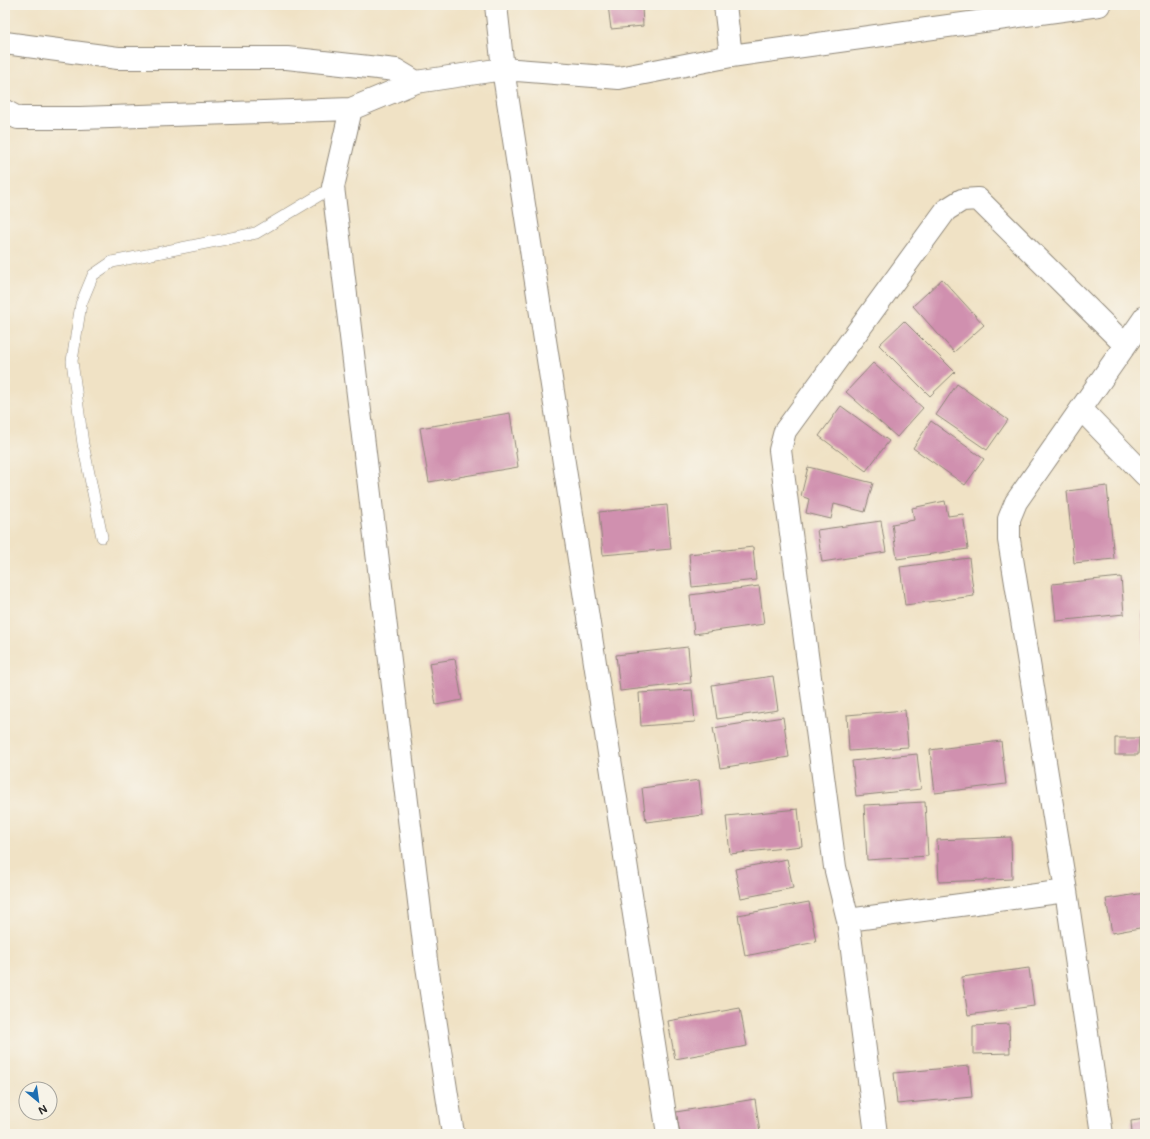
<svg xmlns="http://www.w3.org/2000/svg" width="1150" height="1139" font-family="Mali,sans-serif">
<rect width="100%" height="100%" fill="#f7f3e8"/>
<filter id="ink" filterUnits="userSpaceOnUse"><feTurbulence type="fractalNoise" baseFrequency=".025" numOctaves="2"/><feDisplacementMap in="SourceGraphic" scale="8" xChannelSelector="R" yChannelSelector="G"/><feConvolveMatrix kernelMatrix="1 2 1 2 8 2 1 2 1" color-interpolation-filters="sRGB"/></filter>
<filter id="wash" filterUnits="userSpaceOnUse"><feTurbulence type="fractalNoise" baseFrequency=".012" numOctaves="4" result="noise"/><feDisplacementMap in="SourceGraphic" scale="16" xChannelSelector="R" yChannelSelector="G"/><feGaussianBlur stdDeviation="0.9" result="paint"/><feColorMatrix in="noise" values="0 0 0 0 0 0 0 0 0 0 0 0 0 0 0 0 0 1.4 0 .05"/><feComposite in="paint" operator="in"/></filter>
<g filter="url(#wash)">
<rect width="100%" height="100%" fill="#f0e2c5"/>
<g id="blocks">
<path fill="#d090af" d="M608,5H651V6L642,7L643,26L611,29Z
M942,279L984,325L954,352L913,306Z
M904,321L955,372L930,396L879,345Z
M873,363L923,408L897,437L846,392Z
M957,384L1008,420L987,450L936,415Z
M841,406L889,441L866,471L819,436Z
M510,413L518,467L429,482L420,428Z
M931,421L984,459L965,485L913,448Z
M808,467L873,483L865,512L834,504L831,519L806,513L809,499L801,496Z
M1107,486L1114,559L1074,563L1067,491Z
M945,501L948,516L963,514L968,549L897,559L892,524L914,520L912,508Z
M667,505L671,549L603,555L599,512Z
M881,521L886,552L822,562L817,530Z
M753,547L756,580L692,587L689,554Z
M969,558L974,596L905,605L900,567Z
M1121,577L1124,614L1056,621L1052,584Z
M759,586L764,624L694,634L690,595Z
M1142,612H1145V649H1144Z
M688,647L691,683L620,691L616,655Z
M455,659L462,700L436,705L429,663Z
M773,676L778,710L717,719L712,685Z
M692,690L695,722L641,726L639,693Z
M905,710L908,747L849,751L847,715Z
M783,717L789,757L720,768L713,728Z
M1115,738H1139L1138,755H1115Z
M1001,741L1006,784L935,793L930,750Z
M917,754L921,789L856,796L852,761Z
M699,780L703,815L646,822L642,788Z
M925,802L928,856L867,860L864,805Z
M798,809L802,846L730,854L726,816Z
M1011,837L1012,879L939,882L937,840Z
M787,859L793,888L741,898L735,869Z
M1145,893V927L1112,933L1106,899Z
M809,902L816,942L745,956L738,915Z
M1029,968L1034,1006L968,1015L962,977Z
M740,1008L747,1046L675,1059L668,1021Z
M1009,1024L1010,1053L973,1054V1026Z
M969,1066L972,1097L897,1104L894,1073Z
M755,1099L760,1133L680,1134L676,1112Z
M1145,1119V1134H1132L1131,1121Z"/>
</g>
</g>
<g filter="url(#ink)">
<use href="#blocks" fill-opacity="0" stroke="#8e8678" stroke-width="1"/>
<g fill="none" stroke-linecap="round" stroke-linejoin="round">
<defs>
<path id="lane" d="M102,537L83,444L72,361L81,304L93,275L112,262L256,233L333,187"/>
<path id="street" d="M496,5L503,69L668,1134
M725,5L731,56
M5,43L118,58H287L396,70L416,82
M351,109L333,187L426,960L453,1134
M5,111L18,118H80L351,109L416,82L503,69L619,78L731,56L1099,5
M1081,409L1145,475
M848,920L1066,891
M876,1134L848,920L835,867L780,450L785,431L946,210L962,200L978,199L1125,345
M1102,1134L1066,891L1009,540V519L1016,502L1145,317"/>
</defs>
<use href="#lane" stroke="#8e8678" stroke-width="12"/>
<use href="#street" stroke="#8e8678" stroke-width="24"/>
<use href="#lane" stroke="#fff" stroke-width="11"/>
<use href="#street" stroke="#fff" stroke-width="22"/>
</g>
</g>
<rect width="1150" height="1139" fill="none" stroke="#f7f3e8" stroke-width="20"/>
<g transform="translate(38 1101) rotate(151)"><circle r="19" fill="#f7f3e8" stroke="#a5a39c"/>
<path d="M0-3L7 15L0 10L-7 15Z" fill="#1f6fb2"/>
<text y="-6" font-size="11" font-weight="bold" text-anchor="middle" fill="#2b2b2b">N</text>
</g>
</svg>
